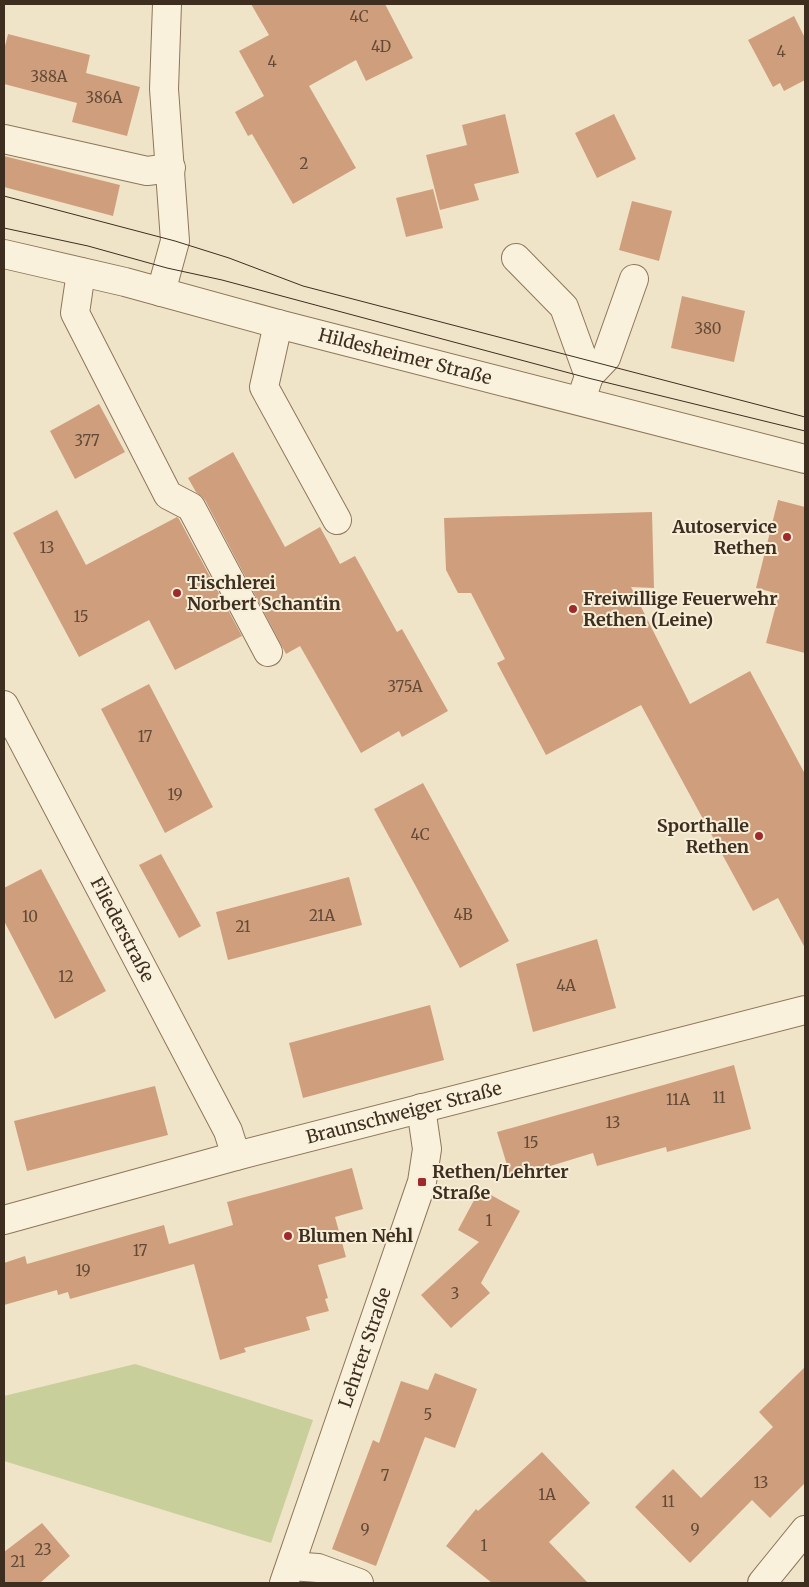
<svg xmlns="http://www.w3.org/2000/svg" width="809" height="1587" font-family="Merriweather,serif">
<rect width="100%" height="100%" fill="#f0e4c8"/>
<path fill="#c9cf9b" d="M135,1364L313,1420L271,1543L4,1461V1396Z"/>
<path fill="#cf9f7d" d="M251,4H385L413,58L366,81L356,60L309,86L356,168L293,204L252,134L248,136L235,112L264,96L239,51L269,35Z
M794,16L805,38V80L784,91L780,83L773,87L748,40Z
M8,34L90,55L86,73L140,87L127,136L72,122L77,103L4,84V50Z
M505,114L519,173L474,184L479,200L440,210L426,155L467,145L462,125Z
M614,114L636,159L597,178L575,133Z
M4,156L120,185L113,216L4,187Z
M433,189L443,228L406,237L396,198Z
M632,201L672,211L659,261L619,250Z
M682,296L745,311L734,362L671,348Z
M99,404L125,452L75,479L50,431Z
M233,452L285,547L320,527L340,564L355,556L397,632L402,629L448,711L402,737L399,731L361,753L300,646L286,654L205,500L196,492L188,478Z
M778,500L805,507V653L766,643L779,594L756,588Z
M57,510L86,565L177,517L179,519L242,636L175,670L149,620L79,657L13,533Z
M652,512L654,588L631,587L690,704L750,671L805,774V948L778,898L753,911L641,705L546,755L497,663L505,659L471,593H458L446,570L444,518Z
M149,684L213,807L165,833L101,709Z
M423,783L509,941L460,968L374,809Z
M161,854L201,926L179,938L139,865Z
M41,869L106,991L55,1019L4,921V888Z
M349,877L362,925L228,960L216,912Z
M597,939L616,1008L533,1032L516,964Z
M430,1005L444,1060L303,1098L289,1043Z
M734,1065L751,1129L667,1152L666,1147L597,1166L593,1153L511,1178L497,1132Z
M155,1086L168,1135L27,1171L14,1121Z
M352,1168L363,1209L335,1217L346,1257L318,1265L328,1298L325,1299L329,1311L306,1317L310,1330L244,1348L246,1352L220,1360L194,1264L70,1299L68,1292L58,1295L57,1290L4,1305V1263L25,1256L27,1264L164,1225L169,1244L233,1225L227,1202Z
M480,1189L520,1211L481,1283L490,1293L451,1328L421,1295L479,1242L458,1230Z
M805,1367V1483L770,1518L752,1500L690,1563L635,1507L673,1469L701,1498L773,1427L759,1412Z
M435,1373L477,1389L455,1448L425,1437L376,1566L332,1549L373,1440L379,1443L401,1381L428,1390Z
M542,1452L590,1503L549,1542L588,1583H492L446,1546L476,1509L478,1511Z
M42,1523L70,1556L40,1583H4V1552Z"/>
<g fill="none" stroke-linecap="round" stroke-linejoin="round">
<defs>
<g id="minor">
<path d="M4,139L147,171L171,168"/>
<path id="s1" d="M4,254L125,282L278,324L805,459"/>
<path d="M516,258L564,307L589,376"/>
<path d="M81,272L75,313L168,495L191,507L268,652"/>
<path d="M161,292L175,241L164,89L167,4"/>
<path d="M278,324L264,387L337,520"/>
<path d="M584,391L589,376L606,358L634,279"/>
<path id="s2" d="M4,705L228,1131L236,1156"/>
<path id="s3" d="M4,1220L236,1156L805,1010"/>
<path d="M291,1566L318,1568L359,1583"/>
<path id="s4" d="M284,1583L422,1182L427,1149L421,1108"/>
<path d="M762,1583L805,1530"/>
</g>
</defs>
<use href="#minor" stroke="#8d765c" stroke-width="30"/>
<use href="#minor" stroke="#faf1dc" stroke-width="28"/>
<path stroke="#3d2e20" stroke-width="1" d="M4,196L175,241L229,258L303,286L805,417
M4,228L88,246L167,268L222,280L588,378L805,431"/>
</g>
<g fill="#9e2a2b" stroke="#f7eed8" stroke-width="2">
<circle cx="787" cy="537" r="5"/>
<circle cx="177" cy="593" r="5"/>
<circle cx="573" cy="609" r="5"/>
<circle cx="759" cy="836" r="5"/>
<rect x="417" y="1177" width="10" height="10" rx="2.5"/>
<circle cx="288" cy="1236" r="5"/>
</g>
<g text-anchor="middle" stroke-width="4" stroke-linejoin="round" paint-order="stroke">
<g font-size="15" fill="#624a37">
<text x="359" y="22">4C</text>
<text x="381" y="52">4D</text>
<text x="781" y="57">4</text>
<text x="272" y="67">4</text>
<text x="49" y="82">388A</text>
<text x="104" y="103">386A</text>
<text x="304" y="169">2</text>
<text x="708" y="334">380</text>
<text x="87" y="446">377</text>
<text x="47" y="553">13</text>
<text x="81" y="622">15</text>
<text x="405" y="692">375A</text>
<text x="145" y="742">17</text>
<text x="175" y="800">19</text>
<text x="420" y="840">4C</text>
<text x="463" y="920">4B</text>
<text x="322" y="921">21A</text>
<text x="30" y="922">10</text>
<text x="243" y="932">21</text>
<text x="66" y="982">12</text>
<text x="566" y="991">4A</text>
<text x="719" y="1103">11</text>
<text x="678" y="1105">11A</text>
<text x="613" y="1128">13</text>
<text x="531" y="1148">15</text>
<text x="489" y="1226">1</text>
<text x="140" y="1256">17</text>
<text x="83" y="1276">19</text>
<text x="455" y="1299">3</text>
<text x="428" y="1420">5</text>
<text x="385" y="1481">7</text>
<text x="761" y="1488">13</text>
<text x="547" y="1500">1A</text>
<text x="668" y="1507">11</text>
<text x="365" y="1535">9</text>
<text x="695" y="1535">9</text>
<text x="484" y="1551">1</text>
<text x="43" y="1555">23</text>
<text x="18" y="1567">21</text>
</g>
<g font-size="18" fill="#3d2e20" stroke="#f7eed8">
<text dy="6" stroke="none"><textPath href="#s1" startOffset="414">Hildesheimer Straße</textPath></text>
<text dy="6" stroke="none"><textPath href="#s2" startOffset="254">Fliederstraße</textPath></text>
<text dy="6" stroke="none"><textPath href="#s3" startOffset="414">Braunschweiger Straße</textPath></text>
<text dy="6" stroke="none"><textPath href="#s4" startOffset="249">Lehrter Straße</textPath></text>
</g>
<g font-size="18" font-weight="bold" fill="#3d2e20" stroke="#f7eed8" text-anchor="start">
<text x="777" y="533" text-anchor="end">Autoservice<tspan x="777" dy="21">Rethen</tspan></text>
<text x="187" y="589">Tischlerei<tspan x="187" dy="21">Norbert Schantin</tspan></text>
<text x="583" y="605">Freiwillige Feuerwehr<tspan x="583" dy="21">Rethen (Leine)</tspan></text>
<text x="749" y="832" text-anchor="end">Sporthalle<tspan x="749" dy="21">Rethen</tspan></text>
<text x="432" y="1178">Rethen/Lehrter<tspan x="432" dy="21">Straße</tspan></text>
<text x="298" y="1242">Blumen Nehl</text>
</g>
</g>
<rect width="809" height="1587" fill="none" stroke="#3d2e20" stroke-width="10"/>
</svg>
